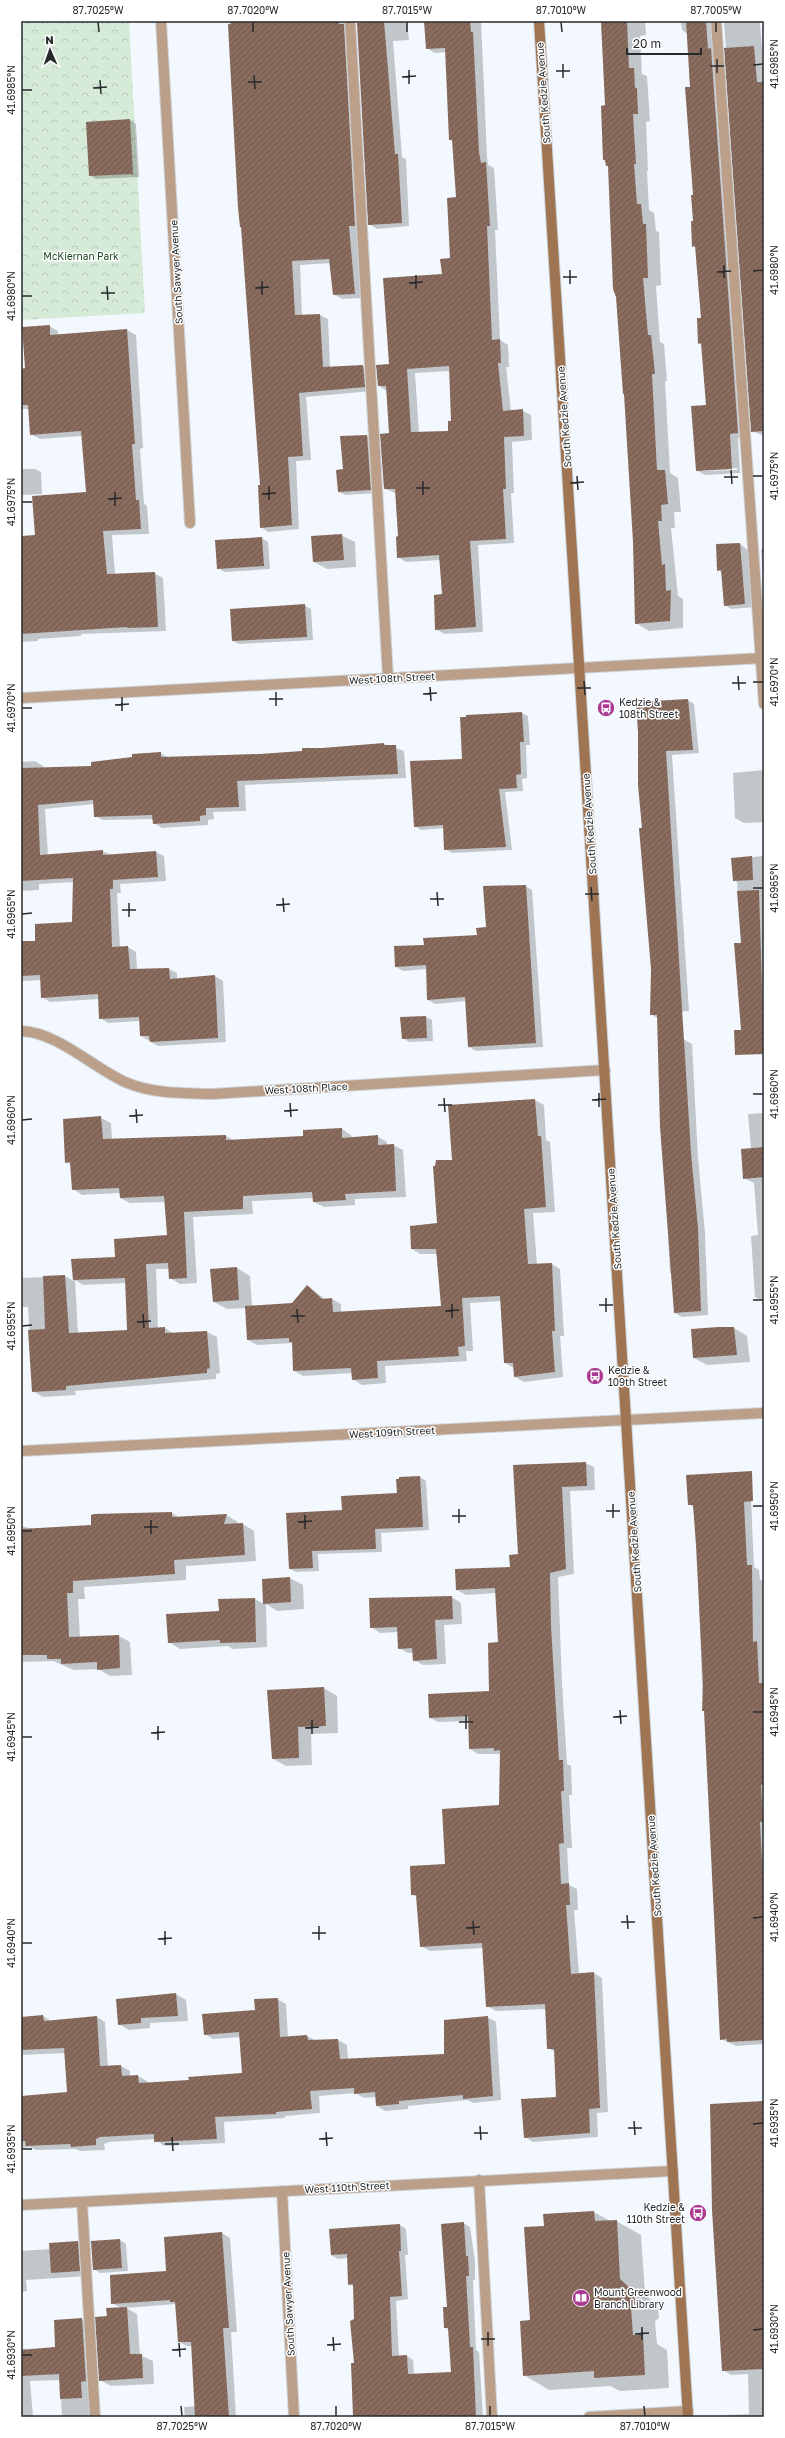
<svg xmlns="http://www.w3.org/2000/svg" width="785" height="2438" font-family="'Golos Text',sans-serif">
<defs>
<pattern id="park-crowns" width="20" height="18" patternUnits="userSpaceOnUse"><rect width="20" height="18" fill="#d6ead8"/><path d="M2 6a3 3 0 1 1 6 0M12 15a3 3 0 1 1 6 0" fill="none" stroke="#b8c9ba"/></pattern>
<pattern id="building-hatch" width="6" height="6" patternUnits="userSpaceOnUse"><rect width="6" height="6" fill="#8a6c5e"/><path d="M-1 1l2-2M0 6l6-6M5 7l2-2" fill="none" stroke="#71594e"/></pattern>
</defs>
<rect width="100%" height="100%" fill="#f2f8fe"/>
<path fill="url(#park-crowns)" d="M21,21H129L145,313L21,320Z"/>
<path fill="#0003" fill-rule="evenodd" d="M229,21H355L363,230H357L362,298L342,299L334,294L331,263L300,265L302,316L320,315L328,319L330,368L363,366L371,371L372,391L306,397L311,460L296,461L299,529L268,532L261,527V485Z
M358,21H407L409,40L393,41L402,157L406,159L409,226L377,229L369,224Z
M425,21H481L487,157L488,165L494,168L498,230H495L500,340L508,345L509,367H506L511,411H523L531,415L532,440L512,442L514,493H511L514,543L478,545L483,632L444,634L436,629L443,595L440,560L406,562L398,557L399,537L396,493L385,489L391,434L387,391L379,386L451,259L457,198L453,141L450,139L446,52L435,53L427,48ZM450,371L452,422L449,432L419,433L415,373Z
M601,21H645L646,35L640,36L642,74L647,76L650,121L646,122L648,171H647L649,210L654,213L656,231L659,232L661,285L656,286L660,342L664,344L667,381H665L670,473L678,478L681,512H674L675,528H671L678,596L683,599V628L649,631L636,623L634,541L625,395L624,394L609,167L604,160L606,106Z
M681,21H722L717,26L746,437L738,438L740,473L705,475L696,470L707,406L702,345L699,343L702,318L696,248L693,246L694,196L688,34L682,30ZM737,468V470L703,471V469Z
M724,21H764L760,23L764,75V436L752,431Z
M130,120L136,124L139,177L96,179L90,175Z
M49,326L58,331V335L127,330L136,335L143,448L140,449L144,504L147,506L149,534L112,535L115,574L154,573L163,578L166,631L81,634V636L38,639V641L21,642V537L36,536L87,493L82,436L40,439L31,434L30,409H21V370L26,369Z
M367,436L374,439L377,493L345,495L339,492L344,470L341,437Z
M21,469H35L41,472L42,494L21,495Z
M341,535L355,542L356,567L327,569L314,562Z
M262,538L268,542L270,569L225,572L218,568Z
M740,544L753,554L756,607L731,609L725,605L723,573L718,570L717,545Z
M761,549H764V597Z
M304,605L311,609L313,640L239,644L233,641Z
M688,700L694,704L699,753L672,755L689,1011L675,1012L657,1018L651,1014L652,969L639,785Z
M522,713L528,716L530,745H526L527,778L522,779L523,791L505,792L512,850L452,853L445,849L444,828L421,830L415,826L463,760L467,716Z
M384,744L404,751L406,778L245,785L246,811L213,812L214,819L208,820V825L162,828L154,823L153,819L103,820L95,816L94,804L45,809L48,856L102,851L111,855L156,852L164,856L166,881L120,884L121,893H117L120,948L128,947L136,952L137,970L169,969L177,973V979L215,976L223,981L226,1042L158,1046L141,1036L140,1021L108,1023L100,1018L99,999L50,1002L42,997L41,980L21,981V942H36L73,923L74,882L39,884V890L21,891V762L35,761L43,766V768L92,767L160,753L169,758L260,755Z
M764,770V822L744,823L735,818L733,773Z
M764,856V1007L748,1008L737,882L734,880L732,859Z
M525,886L532,890L543,1047L476,1051L469,1047L466,1001L435,1004L428,1000L427,969L403,971L396,967L478,936Z
M426,1017L432,1020L433,1041L409,1042L403,1038Z
M685,1040L692,1044L698,1158L705,1233L708,1315L682,1317L675,1313L672,1274L670,1273L659,1041Z
M535,1100L544,1105L546,1140L550,1142L555,1212L533,1213L537,1265L552,1264L560,1269L564,1336H560L563,1377L524,1382L515,1377L514,1368L505,1363L501,1301L470,1303L473,1351H466L467,1361L385,1366L386,1383L362,1385L353,1379L352,1373L303,1376L294,1371L293,1343L257,1345L248,1340L246,1308L227,1309L214,1302L211,1270L237,1268L250,1276L252,1306L292,1304L308,1286L325,1299H332L341,1304V1312L442,1307L437,1254H420L412,1249L438,1224L453,1160Z
M764,1113V1302L755,1297L751,1236L758,1235L754,1183L744,1178L751,1149L748,1114Z
M101,1118L111,1123L112,1140L226,1136L233,1140L304,1137L342,1129L351,1135L352,1138L377,1136L387,1142V1145H393L403,1150L406,1197L355,1199V1205L324,1207L314,1202V1198L252,1201L253,1214L193,1217L197,1283L180,1284L170,1278V1269H156L158,1329L165,1328L174,1334L207,1332L217,1337L220,1373L216,1374V1379L75,1391L76,1395L43,1397L33,1391L28,1307H21V1261L23,1278L65,1276L74,1281L72,1260L116,1258L168,1236L165,1202L130,1203L120,1198V1193L82,1195L73,1189L72,1165L66,1162ZM75,1280L83,1285L126,1283L128,1331L78,1334Z
M734,1328L747,1336L750,1362L707,1365L694,1358Z
M585,1463L594,1467L595,1490L570,1491L574,1574L558,1577L562,1683L567,1764L571,1766L572,1795H569L572,1848H567L569,1885L577,1889L578,1910H574L579,1974L594,1973L602,1978L608,2112L597,2113L598,2137L533,2142L525,2137L557,2098L555,2052L548,2048L546,2009L496,2011L487,2006L483,1948L430,1951L421,1946L417,1897L412,1895L446,1865L500,1806L501,1754H478L470,1749L469,1721L438,1722L430,1718L490,1692L499,1643L496,1593L466,1595L457,1590L511,1568L519,1555L514,1465Z
M420,1477L426,1481L429,1530L381,1533L382,1552L318,1554L319,1571L296,1572L290,1569L343,1511L398,1494Z
M750,1477L754,1567L759,1570L760,1580L764,1579V2044L736,2046L721,2039L705,1712L703,1710L697,1545L694,1507L689,1504Z
M172,1513L180,1518L226,1515L238,1522L237,1524H243L254,1531L256,1561L186,1566V1580L84,1587L85,1599H78L80,1638L119,1636L130,1642L132,1675L110,1676L98,1669L74,1670L53,1661L21,1662V1526L33,1529L92,1526Z
M290,1578L303,1585L304,1609L277,1611L266,1604L267,1647L232,1649L228,1646L180,1649L169,1642L220,1612L255,1599L264,1604L263,1580Z
M452,1597L461,1603L462,1624L444,1625L446,1664L423,1665L414,1660L413,1653H408L399,1648L398,1632L380,1633L371,1627Z
M324,1688L337,1696L338,1733L311,1734L312,1765L286,1766L273,1759L268,1691Z
M176,1994L186,2000L188,2021L150,2023V2028L129,2030L119,2024Z
M277,1999L286,2004L288,2037L307,2036L316,2041L338,2040L347,2045L348,2059L445,2055L487,2017L496,2022L501,2100L473,2103L468,2100L408,2106V2109L385,2111L377,2106L376,2097L364,2098L355,2093L319,2096L320,2113L285,2116V2118L224,2122L225,2143L164,2146L155,2139L109,2142L104,2144L105,2150L80,2151L76,2149L36,2150L30,2147L21,2148V2097L68,2093L66,2053L21,2055V2018L43,2016L51,2021L97,2017L105,2022L108,2067L121,2066L130,2071V2076H138L147,2081V2084L190,2081L243,2074L241,2037L213,2039L205,2034L256,2011Z
M764,2102V2417H726V2415L749,2414L748,2374L731,2375L723,2370Z
M594,2212L610,2221H616L641,2235L645,2294L658,2307L659,2318L655,2321L657,2344L667,2350L669,2388L620,2391L610,2386L549,2390L524,2375L545,2227L544,2215Z
M463,2223L470,2227L475,2261V2280H473L476,2350L479,2352L483,2417H354V2287L349,2284L348,2258L338,2259L331,2255L400,2225L406,2229L408,2255H405L408,2299L396,2301L399,2357L407,2356L413,2360L414,2375L452,2373L449,2330L445,2327Z
M222,2233L230,2238L237,2332H231L236,2417H185L184,2407L196,2406L192,2346H187L179,2342L176,2304L126,2308L137,2314L140,2355L153,2361L154,2384L111,2386L100,2380L108,2316L121,2308L112,2303L167,2272Z
M120,2240L126,2244L128,2271L100,2273L94,2269L92,2242Z
M78,2242L88,2248L89,2276L26,2280L27,2291L21,2292V2251L50,2249Z
M82,2319L92,2325V2417H62L60,2380L30,2381L33,2417H21V2349L57,2348L55,2321Z"/>
<path fill="url(#building-hatch)" fill-rule="evenodd" d="M231,21H339V24H344L355,226H349L355,294L333,295L329,259L292,261L295,315L320,314L323,367L363,365L365,387L299,393L303,456L288,457L292,525L260,528L258,485H260L241,227H240L238,208L229,44L228,24H231Z
M384,21L395,154H398L402,223L368,225L357,23Z
M424,21H470L471,32H473L479,152L481,163L486,162L490,226H487L492,340L500,339L501,363H498L503,411L523,409L524,436L504,437L506,489H503L506,539L470,541L476,627L435,630L434,595L442,594L439,555L397,558L396,537L398,536L395,489H384L380,434L389,433L386,386H378L376,365L389,364L383,278L442,274L440,259L450,258L447,198L456,197L452,140H449L445,48L426,49ZM449,366L451,421H448V431L411,432L407,369Z
M601,21H627L629,68H634L635,88H637L638,114H633L636,164H634L637,204H641L643,224H646L648,278H643L648,335H651L655,374H652L657,470H665L668,504L661,505L662,521H658L662,565L665,564L666,591L671,590L670,621L635,624L633,542L624,394H623L616,297L613,289L608,166H606L605,160H603L601,106L605,105Z
M686,21H706L708,49L711,48L738,433L730,434L732,469L696,471L691,406L706,405L701,343L698,344L697,318H701L695,246L692,247L691,221H693L691,195H693L685,87H690Z
M754,46L757,82H764V431L751,432L724,48Z
M130,119L133,174L89,176L86,122Z
M50,325V335L127,329L135,444H132L136,500H139L141,529L103,531L107,574L155,572L158,627L127,628V627L21,634V536L35,535L32,496L86,492L81,431L30,435L28,405H21V369L25,368L22,327Z
M367,435L371,490L338,492L336,470L343,469L340,436Z
M342,534L344,560L313,562L311,536Z
M262,537L264,566L217,569L215,540Z
M740,543L745,604L724,606L721,570L717,571L716,544Z
M305,604L307,637L232,641L230,609Z
M688,699L693,750L666,751L691,1153L698,1228L701,1311L674,1313L660,1127L657,1015H650L651,969L639,828H642L638,785V732L636,702Z
M522,712L524,742H520L521,774L516,775L517,788L499,789L506,847L444,850L443,825L414,827L410,761L462,759L460,717H466V715Z
M384,743V745H396L398,774L237,781L239,807L206,808V815L200,816V821L153,824L152,815L94,817L93,800L38,805L40,855L103,850V855L156,851L158,877L113,880V889H110L112,947L128,946L130,969L169,968L170,979L215,975L218,1038L150,1042L149,1036H140L139,1017L99,1019L98,994L41,998L40,975L21,976V941H35V924L72,922L73,878L21,881V768L91,766V762L132,757V754L161,752V757L260,754L302,751V748H322Z
M752,856L753,880L733,881L731,858Z
M526,885L536,1043L468,1047L465,997L427,1000L426,965L395,967L394,946L424,945L423,938L477,935L476,928L486,927L483,886Z
M759,890L764,1054L735,1055L734,1030H741L734,943H741L737,891Z
M426,1016L427,1038L402,1039L400,1017Z
M535,1099L538,1136H541L546,1207L524,1209L528,1264L552,1263L555,1331H552L555,1372L514,1377L513,1363H504L500,1296L462,1298L465,1346L458,1347L459,1356L377,1361L378,1378L352,1380L351,1368L293,1371L292,1342H289V1338L247,1340L245,1306L292,1303L307,1285L322,1299L332,1298L333,1312L441,1306L436,1249H411L410,1226L437,1223L433,1166H435L436,1160H452L448,1105Z
M101,1116L103,1139L226,1135V1140L303,1136V1130L342,1128V1138L378,1135V1145L394,1144L396,1191L345,1194L346,1200L313,1202L312,1192L243,1196V1209L184,1212L187,1278L169,1279L168,1263L146,1264L149,1328L165,1327V1333L207,1331L210,1368L207,1369V1373L66,1386V1390L32,1392L28,1330L45,1329L43,1276L65,1275L69,1333L127,1330L125,1278L73,1280L71,1259L115,1257L114,1239L167,1235L164,1196L120,1198L119,1188L72,1190L70,1162L65,1163L63,1119Z
M764,1147V1177L743,1179L741,1149Z
M237,1267L239,1300L213,1302L210,1269Z
M718,1327H734L737,1355L693,1358L691,1329Z
M586,1462L587,1486L562,1487L566,1569L550,1573L551,1626L559,1760H563L564,1791H561L564,1843L559,1844L561,1884L569,1883L570,1905H566L571,1974L594,1972L600,2108L589,2109L590,2133L524,2138L521,2099L556,2097L554,2049H547L545,2004L486,2007L482,1943L420,1947L416,1895H411L410,1866L445,1864L442,1809L499,1805L500,1750L494,1751V1748L469,1749L468,1716L429,1718L428,1694L489,1691L488,1643L498,1642L495,1588L456,1590L455,1569L510,1567L509,1555L518,1554L513,1465Z
M752,1471L753,1501L744,1502L747,1565H752L753,1642L757,1641L759,1683H764V1785H761L763,1822H760L764,1899V2040L727,2042V2039L720,2040L704,1711H702L703,1685L696,1545L693,1505H688L686,1475Z
M420,1476L423,1527L375,1529L376,1549L312,1551L313,1568L289,1569L286,1513L342,1510L341,1496L397,1493L396,1479H399V1477Z
M172,1512V1517L227,1514L224,1524L243,1523L245,1555L174,1560L175,1574L73,1581V1593H67L69,1637L119,1635L120,1668L97,1670V1662L61,1664V1659H47V1655H21V1529L91,1525V1515L94,1514Z
M290,1577L291,1602L263,1604L262,1579Z
M452,1596L453,1619L435,1620L437,1659L413,1661L412,1648L398,1649L397,1627L370,1628L369,1598Z
M255,1598L256,1642L220,1643V1640L168,1643L166,1614L219,1611L218,1599Z
M324,1687L326,1726L298,1727L299,1758L272,1759L267,1690Z
M176,1993L178,2016L141,2018V2023L118,2025L116,1999Z
M278,1998L280,2037L307,2035L308,2040L338,2039L340,2059L444,2054V2020L488,2016L493,2096L463,2099V2095L399,2101V2104L376,2106L375,2092L354,2094V2088L310,2091L312,2109L276,2112V2114L215,2117L217,2139L154,2142V2134L100,2137L96,2139V2145L71,2147L70,2144L26,2146L25,2141H21V2096L67,2092L64,2048L21,2050V2017L43,2015L44,2021L97,2016L100,2066L121,2065L122,2076L138,2075L139,2083L189,2080L188,2077L242,2073L239,2032L204,2035L202,2014L255,2010L254,1999Z
M764,2101V2369L722,2371L712,2210L710,2104Z
M594,2211L595,2221L617,2220L620,2279L634,2292L635,2304L631,2307L633,2335L643,2334L645,2375L594,2378V2371L523,2376L520,2321L530,2320L524,2227L544,2226L543,2214Z
M464,2222L466,2256H468L469,2276H466L470,2347H473L476,2417H353L351,2363H354L350,2321L354,2319L353,2284L348,2285L347,2254L331,2255L329,2229L400,2224L401,2251H399L402,2296L390,2297L392,2356L407,2355L408,2374L451,2372L448,2328H444L443,2307H447L441,2224Z
M222,2232L229,2328H223L229,2417H195L191,2342H178L175,2302H170V2300L111,2304L110,2275L166,2271L164,2237Z
M120,2239L122,2268L93,2270L91,2241Z
M78,2241L80,2271L51,2273L49,2243Z
M127,2307L130,2354H142L143,2378L99,2381L95,2317L107,2316L106,2308Z
M82,2318L86,2381L81,2382L82,2398L60,2399L59,2374L21,2376V2350L55,2347L54,2320Z"/>
<g fill="none" stroke-linecap="round" stroke-linejoin="round">
<defs>
<path id="service" d="M350,21L388,678
M716,21L764,704
M479,2180L492,2417
M82,2202L95,2417
M589,2417L688,2411"/>
<path id="minor" d="M161,21L190,523
M21,698L764,658
M21,1031C57,1032 92,1067 125,1082C153,1094 182,1093 212,1094L605,1070
M21,1451L764,1413
M282,2191L294,2417
M21,2205L673,2171"/>
<path id="secondary" d="M539,21L688,2417"/>
</defs>
<use href="#service" stroke="#cdd3d8" stroke-width="12"/>
<use href="#minor" stroke="#cdd3d8" stroke-width="12"/>
<use href="#secondary" stroke="#cdd3d8" stroke-width="12"/>
<use href="#service" stroke="#bc9f89" stroke-width="10"/>
<use href="#minor" stroke="#bc9f89" stroke-width="10"/>
<use href="#secondary" stroke="#9e7453" stroke-width="10"/>
</g>
<path fill="none" stroke="#272a2c" stroke-width="1.5" d="M98,22L99,32M253,22V32M407,22V32M561,22L562,32M716,22V32M717,59V73M563,64V78M753,65L763,64M710,66H724M409,70V84M556,71H570M254,75L255,89M402,77L416,76M100,80L101,94M248,82H262M93,88L107,87M22,90H32M724,265V278M570,270V284M753,271L763,270M717,272L731,271M416,275V289M563,277H577M262,281V295M409,283L423,282M107,286L108,300M255,288L269,287M101,293H115M22,296H32M731,470L732,484M577,476L578,490M753,476H763M724,477H738M423,481V495M570,483L584,482M269,486V500M416,488H430M115,492V506M262,494L276,493M108,499L122,498M22,502H32M738,676L739,690M584,681L585,695M753,682H763M732,683H746M430,687L431,701M577,688H591M276,692V706M423,694L437,693M122,697V711M269,699H283M115,705L129,704M22,708H32M591,887L592,901M753,888H763M437,892L438,906M585,894H599M283,898L284,912M430,899H444M129,903V917M276,905L290,904M122,910H136M22,914L32,913M599,1093V1107M753,1094H763M444,1098L445,1112M592,1100L606,1099M290,1103L291,1117M438,1105H452M136,1109L137,1123M284,1111L298,1110M129,1116L143,1115M22,1120L32,1119M606,1298V1312M753,1300H763M452,1304V1318M599,1305H613M297,1309L298,1323M445,1311L459,1310M143,1314L144,1328M291,1316H305M137,1322L151,1321M22,1326L32,1325M613,1504V1518M753,1506H763M459,1509V1523M606,1511H620M305,1515V1529M452,1516H466M151,1520V1534M298,1522L312,1521M144,1527H158M22,1531H32M620,1710L621,1724M753,1712H763M466,1715V1729M613,1717L627,1716M312,1720V1734M459,1722H473M158,1726V1740M305,1728L319,1727M151,1733L165,1732M22,1737H32M627,1915L628,1929M753,1918L763,1917M473,1921L474,1935M621,1922H635M319,1926V1940M466,1928L480,1927M165,1931V1945M312,1933H326M158,1939L172,1938M22,1943H32M634,2121L635,2135M753,2124L763,2123M480,2126L481,2140M628,2128H642M326,2132L327,2146M474,2133H488M172,2137L173,2151M319,2139L333,2138M165,2144H179M22,2149H32M642,2327V2340M753,2330L763,2329M488,2332V2346M635,2334L649,2333M333,2337L334,2351M481,2339H495M179,2343L180,2357M327,2345L341,2344M172,2350L186,2349M22,2355H32M181,2406L182,2416M336,2406V2416M490,2406V2416M644,2406L645,2416"/>
<defs>
<symbol id="bus-disc" viewBox="-11 -11 22 22"><circle r="9.5" fill="#ab3892" stroke="#fff"/><path d="M-5-6H5V4H4V6H2V4H-2V6H-4V4H-5ZM-3.5-4V0h7V-4ZM-3.5 1.2v1.5H-2V1.2ZM2 1.2v1.5H3.5V1.2Z" fill="#fff"/></symbol>
<symbol id="library-disc" viewBox="-11 -11 22 22"><circle r="9.5" fill="#ab3892" stroke="#fff"/><path d="M-6-4Q-3-5.5-.7-3.5V5Q-3 3-6 4ZM6-4Q3-5.5 .7-3.5V5Q3 3 6 4Z" fill="#fff"/></symbol>
</defs>
<g fill-rule="evenodd">
<use href="#bus-disc" x="596" y="698" width="20" height="20"/>
<use href="#bus-disc" x="585" y="1366" width="20" height="20"/>
<use href="#bus-disc" x="688" y="2203" width="20" height="20"/>
<use href="#library-disc" x="571" y="2288" width="20" height="20"/>
</g>
<g text-anchor="middle" stroke-width="3" stroke-linejoin="round" paint-order="stroke">
<g font-size="10" fill="#272a2c" stroke="#fff">
<text transform="translate(543 93) rotate(-94)" y="4">South Kedzie Avenue</text>
<text transform="translate(176 272) rotate(-93)" y="4">South Sawyer Avenue</text>
<text transform="translate(564 417) rotate(-94)" y="4">South Kedzie Avenue</text>
<text transform="translate(392 678) rotate(-3)" y="4">West 108th Street</text>
<text transform="translate(589 824) rotate(-94)" y="4">South Kedzie Avenue</text>
<text transform="translate(306 1088) rotate(-3)" y="4">West 108th Place</text>
<text transform="translate(614 1219) rotate(-94)" y="4">South Kedzie Avenue</text>
<text transform="translate(392 1432) rotate(-3)" y="4">West 109th Street</text>
<text transform="translate(634 1542) rotate(-94)" y="4">South Kedzie Avenue</text>
<text transform="translate(654 1866) rotate(-94)" y="4">South Kedzie Avenue</text>
<text transform="translate(347 2187) rotate(-3)" y="4">West 110th Street</text>
<text transform="translate(288 2304) rotate(-93)" y="4">South Sawyer Avenue</text>
</g>
<g font-size="10" fill="#1c4725" stroke="#fff">
<text x="81" y="260">McKiernan Park</text>
</g>
<g font-size="10" fill="#272a2c" stroke="#fff" text-anchor="start">
<text x="619" y="706">Kedzie &amp;<tspan x="619" dy="12">108th Street</tspan></text>
<text x="608" y="1374">Kedzie &amp;<tspan x="608" dy="12">109th Street</tspan></text>
<text x="685" y="2211" text-anchor="end">Kedzie &amp;<tspan x="685" dy="12">110th Street</tspan></text>
<text x="594" y="2296">Mount Greenwood<tspan x="594" dy="12">Branch Library</tspan></text>
</g>
</g>
<rect width="785" height="2438" fill="none" stroke="#ffffff" stroke-width="44"/>
<g transform="translate(50 50) rotate(358)" stroke="#ffffff" stroke-width="3" paint-order="stroke">
<path d="M0-3L7 15L0 10L-7 15Z" fill="#272a2c"/>
<text y="-6" font-size="11" font-weight="bold" text-anchor="middle" fill="#272a2c">N</text>
</g>
<path d="M627 48v6h74v-6" fill="none" stroke="#272a2c" stroke-width="2"/>
<text x="633" y="48" font-size="12" fill="#272a2c" stroke="#ffffff" stroke-width="3" paint-order="stroke">20 m</text>
<rect x="22" y="22" width="741" height="2394" fill="none" stroke="#272a2c" stroke-width="1.5"/>
<g font-size="10" text-anchor="middle" fill="#272a2c">
<text x="98" y="14">87.7025°W</text>
<text x="253" y="14">87.7020°W</text>
<text x="407" y="14">87.7015°W</text>
<text x="561" y="14">87.7010°W</text>
<text x="716" y="14">87.7005°W</text>
<text transform="translate(774 64) rotate(-90)" y="4">41.6985°N</text>
<text transform="translate(11 90) rotate(-90)" y="4">41.6985°N</text>
<text transform="translate(774 270) rotate(-90)" y="4">41.6980°N</text>
<text transform="translate(11 296) rotate(-90)" y="4">41.6980°N</text>
<text transform="translate(774 476) rotate(-90)" y="4">41.6975°N</text>
<text transform="translate(11 502) rotate(-90)" y="4">41.6975°N</text>
<text transform="translate(774 682) rotate(-90)" y="4">41.6970°N</text>
<text transform="translate(11 708) rotate(-90)" y="4">41.6970°N</text>
<text transform="translate(774 888) rotate(-90)" y="4">41.6965°N</text>
<text transform="translate(11 914) rotate(-90)" y="4">41.6965°N</text>
<text transform="translate(774 1094) rotate(-90)" y="4">41.6960°N</text>
<text transform="translate(11 1120) rotate(-90)" y="4">41.6960°N</text>
<text transform="translate(774 1300) rotate(-90)" y="4">41.6955°N</text>
<text transform="translate(11 1326) rotate(-90)" y="4">41.6955°N</text>
<text transform="translate(774 1506) rotate(-90)" y="4">41.6950°N</text>
<text transform="translate(11 1531) rotate(-90)" y="4">41.6950°N</text>
<text transform="translate(774 1712) rotate(-90)" y="4">41.6945°N</text>
<text transform="translate(11 1737) rotate(-90)" y="4">41.6945°N</text>
<text transform="translate(774 1917) rotate(-90)" y="4">41.6940°N</text>
<text transform="translate(11 1943) rotate(-90)" y="4">41.6940°N</text>
<text transform="translate(774 2123) rotate(-90)" y="4">41.6935°N</text>
<text transform="translate(11 2149) rotate(-90)" y="4">41.6935°N</text>
<text transform="translate(774 2329) rotate(-90)" y="4">41.6930°N</text>
<text transform="translate(11 2355) rotate(-90)" y="4">41.6930°N</text>
<text x="182" y="2430">87.7025°W</text>
<text x="336" y="2430">87.7020°W</text>
<text x="490" y="2430">87.7015°W</text>
<text x="645" y="2430">87.7010°W</text>
</g>
</svg>
